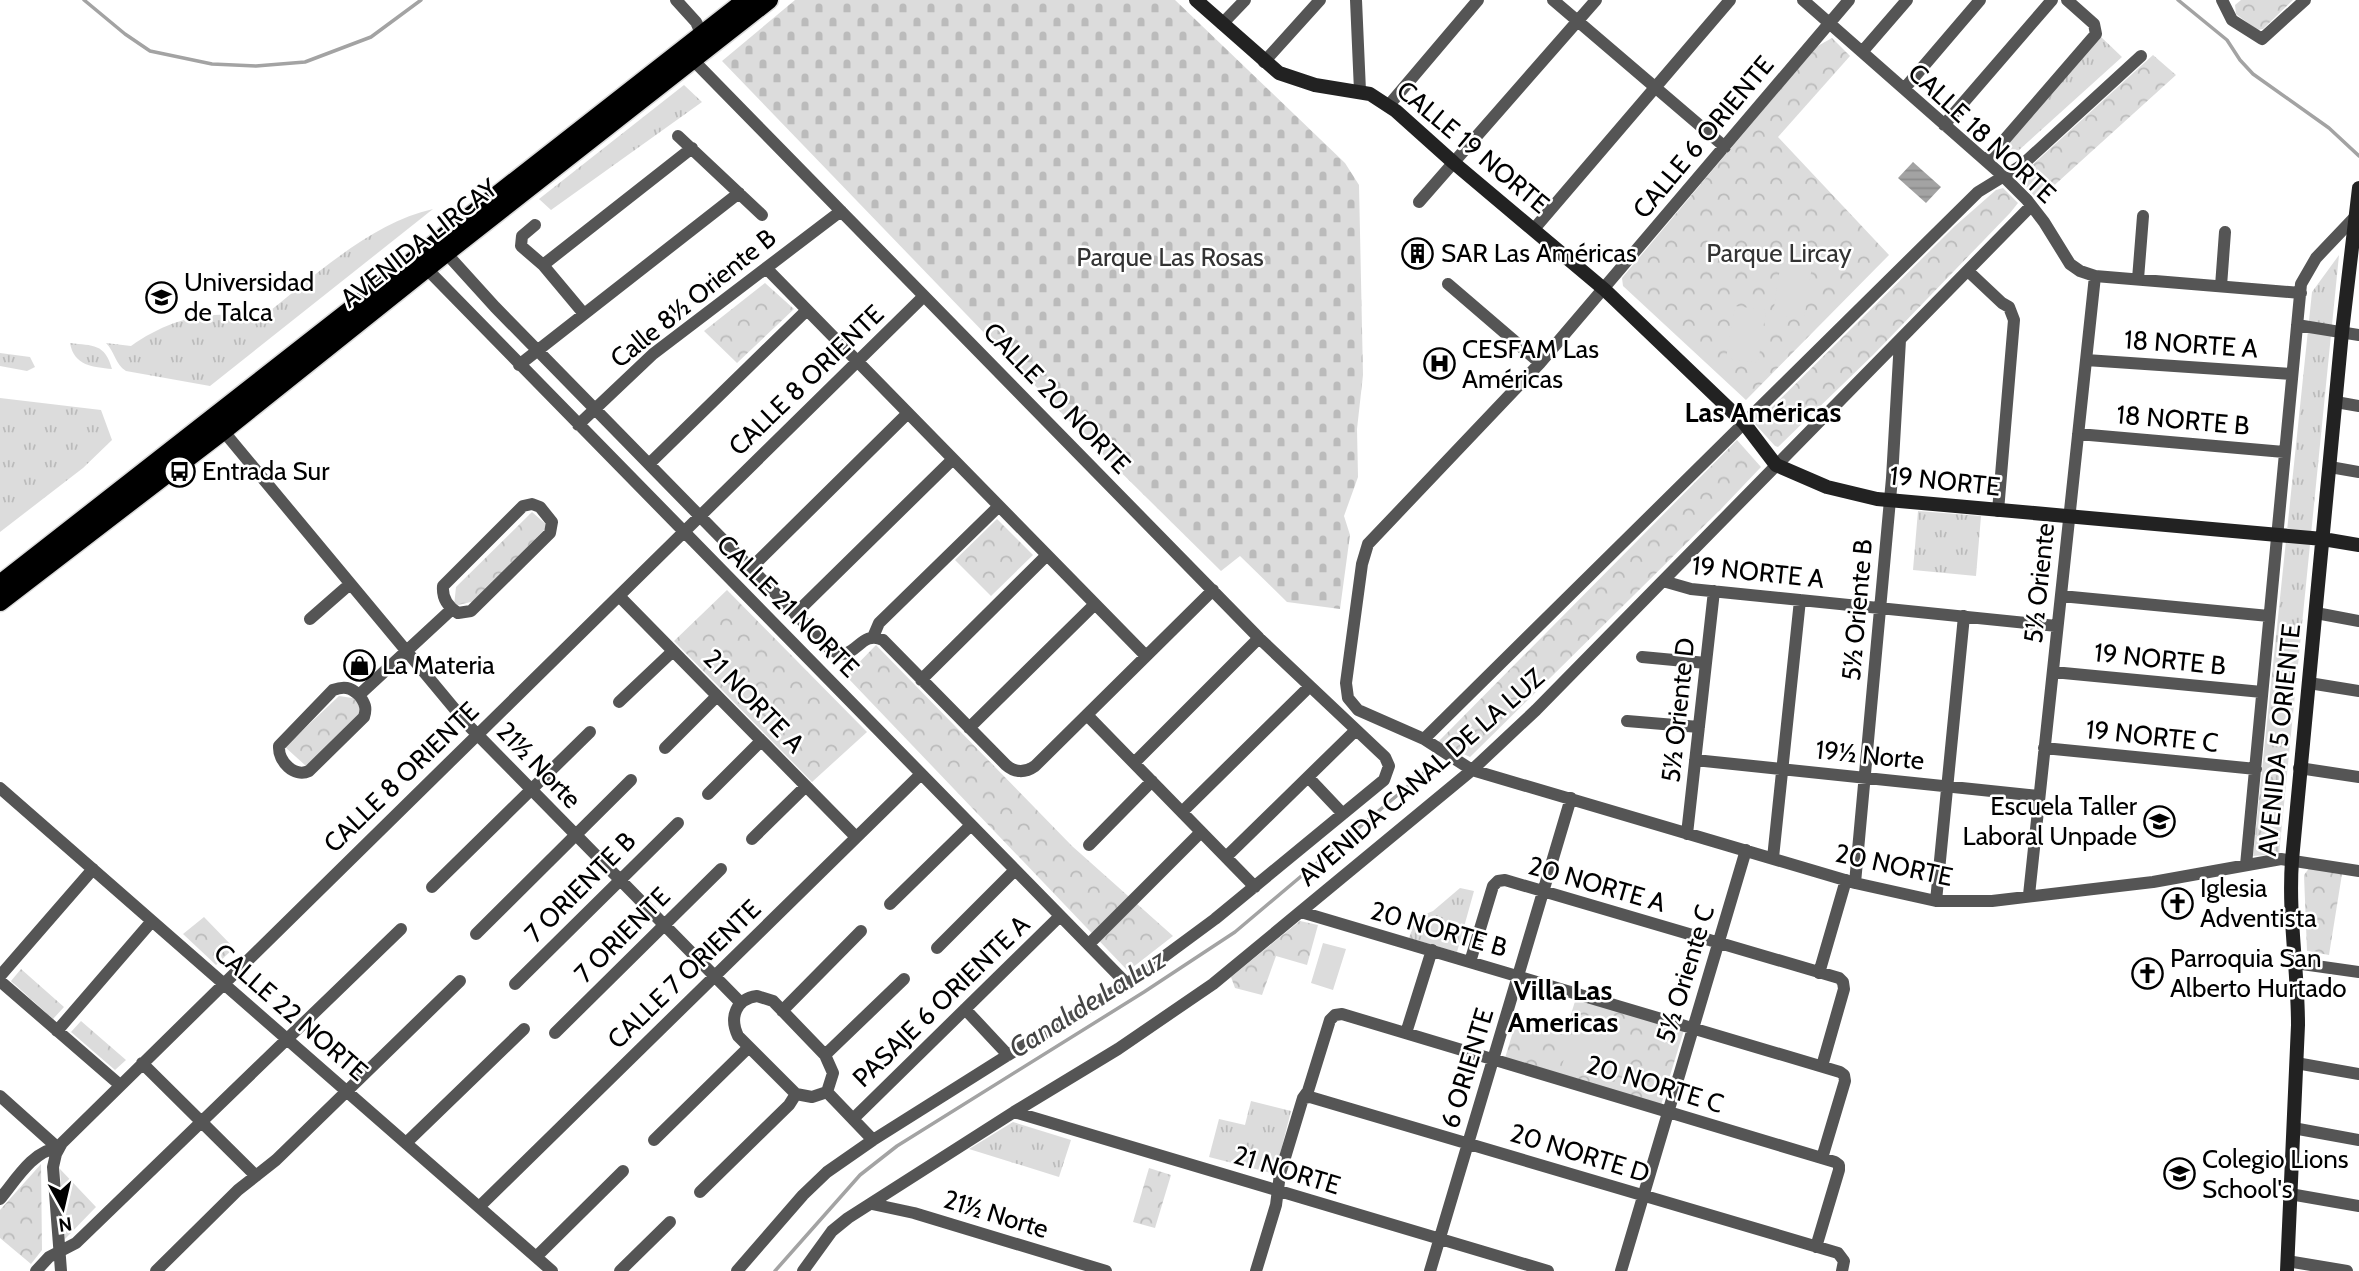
<svg xmlns="http://www.w3.org/2000/svg" width="2359" height="1271" font-family="Cabin,sans-serif">
<defs>
<pattern id="grass-tufts" width="24" height="20" patternUnits="userSpaceOnUse" patternTransform="scale(1.75)"><rect width="24" height="20" fill="#dcdcdc"/><path d="M3 7l-1-3M5 7V3M7 7l1-3M15 17l-1-3M17 17v-4M19 17l1-3" fill="none" stroke="#bbb"/></pattern>
<pattern id="cemetery-stones" width="16" height="16" patternUnits="userSpaceOnUse" patternTransform="scale(1.75)"><rect width="16" height="16" fill="#dcdcdc"/><path d="M2 7V4a2 2 0 0 1 4 0v3zM10 15v-3a2 2 0 0 1 4 0v3z" fill="#bbb"/></pattern>
<pattern id="park-crowns" width="20" height="18" patternUnits="userSpaceOnUse" patternTransform="scale(1.75)"><rect width="20" height="18" fill="#dcdcdc"/><path d="M2 6a3 3 0 1 1 6 0M12 15a3 3 0 1 1 6 0" fill="none" stroke="#bbb"/></pattern>
<pattern id="water-rules" width="6" height="5" patternUnits="userSpaceOnUse" patternTransform="scale(1.75)"><rect width="6" height="5" fill="#a3a3a3"/><path d="M0 2.5h6" fill="none" stroke="#8b8b8b"/></pattern>
</defs>
<rect width="100%" height="100%" fill="#fff"/>
<path fill="url(#grass-tufts)" d="M2100,36L2122,57L2008,160L1999,153Z
M684,85L702,102L551,210L539,199Z
M433,209L210,386L126,371C115,364 115,352 106,343L131,346C168,320 213,306 257,321C308,282 369,223 433,209Z
M2339,255L2279,854L2253,856L2312,292Z
M70,343C93,346 105,343 112,369C93,367 74,366 70,343Z
M0,353L30,357L35,367L27,371L0,366Z
M0,398L101,410L112,440L83,468L0,532Z
M1918,511L1981,516L1976,576L1913,570Z
M1460,888L1474,891L1457,952L1409,938L1416,918L1433,911Z
M1251,1101L1291,1111L1275,1174L1209,1157L1219,1119L1245,1125Z
M1013,1122L1071,1140L1059,1177L969,1149Z"/>
<path fill="url(#cemetery-stones)" d="M795,0H1175L1345,163L1359,185L1363,375L1357,429L1358,477L1344,516L1350,535L1340,609L1287,602L1240,556L1221,571L1074,426L722,61Z"/>
<path fill="url(#park-crowns)" d="M2241,0H2293L2263,29L2257,30L2236,14L2235,5Z
M1832,38L1850,56L1778,137L1889,255L1746,400L1623,286L1622,278L1816,47Z
M2153,55L2176,75L2038,200L2018,178Z
M2003,188L2018,203L2010,213L1873,355L1778,447L1775,446L1755,424L1955,226L1996,190Z
M765,283L794,309L737,363L704,331Z
M1737,440L1761,467L1722,508L1470,757L1438,742Z
M532,512L548,526L475,601L454,606L456,587Z
M997,519L1033,555L991,596L955,560Z
M727,590L867,732L812,782L674,641Z
M876,645L1072,846L1173,936L1128,971L846,676Z
M339,696L359,699V717L306,766L285,747Z
M2310,867L2342,874L2329,955L2307,951L2304,875Z
M204,917L234,948L216,965L183,934Z
M1300,921L1318,925L1307,965L1276,956L1262,995L1235,988L1231,977Z
M21,969L64,1007L53,1019L11,981Z
M1576,998L1684,1030L1661,1105L1505,1058L1516,1022L1565,1034Z
M81,1021L126,1060L115,1070L71,1032Z
M41,1164L42,1250L31,1264L0,1238V1210Z
M1149,1168L1171,1175L1155,1228L1133,1222Z
M60,1169L96,1207L64,1240Z"/>
<path fill="#dcdcdc" d="M1781,261L1812,266L1804,319L1773,314Z
M1735,306L1766,310L1758,363L1726,358Z
M1323,943L1346,949L1333,990L1311,983Z
M1579,1014L1611,1025L1594,1079L1561,1068Z"/>
<path fill="url(#water-rules)" d="M1913,162L1941,187L1926,203L1898,178Z"/>
<g fill="none" stroke-linecap="round" stroke-linejoin="round">
<path stroke="#a3a3a3" stroke-width="3.5" d="M84,0L125,34L150,51L212,64L256,66L305,62L371,37L421,0
M2178,0L2227,40L2240,60L2253,74L2329,128L2359,156
M775,1271L860,1175L897,1146L1144,992L1235,932L1426,771"/>
<defs>
<path id="primary" d="M0,584L746,0
M0,602L223,431L446,253L769,0"/>
</defs>
<use href="#primary" stroke="#dbdbdb" stroke-width="21"/>
<path stroke="#555" stroke-width="12" d="M676,0L696,22L702,35
M1356,0L1360,91
M1553,0L1725,147
M1803,0L2003,176L2027,200L2044,222L2070,264L2080,271L2095,276L2301,293
M1849,0L1540,363L1368,544L1362,564L1346,683L1348,698L1358,710L1424,739L1472,770L1855,883L1936,901H1992L2153,882L2281,859L2359,871
M2222,0L2232,20L2262,39L2305,0
M1222,24L1245,0
M1862,52L1907,0
M693,60L1259,638L1385,757L1389,766L1384,780L1215,919L1127,984L1008,1055L873,1140L827,1172L803,1195L737,1271
M1264,62L1320,0
M1904,89L1980,0
M1389,105L1478,0
M1944,125L2052,0
M678,136L762,215
M1986,161L2096,34L2094,24L2067,0
M1419,202L1596,0
M535,225L522,236L521,246L543,265L584,314
M1534,229L1730,0
M446,253L495,307L829,648C855,668 858,628 883,640L1006,765C1015,773 1025,773 1035,766L1213,590
M422,264L1127,984
M543,265L692,148
M766,268L1146,656
M1968,271L2002,303L2009,307L2014,320L1998,511
M2138,279L2143,216
M1448,284L1540,363
M2221,286L2225,232
M2297,325L2359,335
M2086,360L2292,374
M519,365L739,193
M2336,402L2359,406
M578,425L653,354L841,211
M220,427L468,725L740,1002
M2078,434L2284,452
M649,464L807,310
M2330,467L2359,472
M532,504L540,507L552,522L550,533L471,611L458,613C448,607 442,598 443,586L523,506Z
M751,568L908,413
M1663,581L1691,589L2057,626
M619,596L856,837
M2061,596L2269,616
M2316,613L2359,621
M795,614L953,459
M310,619L350,584
M873,637L879,623L999,506
M1642,657L1706,663
M2053,672L2262,692
M921,680L1047,555
M2309,683L2359,691
M359,695C350,687 344,686 333,690L279,746C278,761 294,778 309,771L364,717C367,708 365,703 359,695L452,609
M619,702L673,651
M1087,715L1255,887
M1627,721L1699,727
M969,728L1095,604
M1424,739L1978,192L2022,165L2141,56
M665,748L717,696
M2044,748L2256,769
M1695,760L2039,796
M1134,763L1259,638
M2299,768L2359,777
M1308,777L1343,814
M0,788L552,1271
M708,794L761,741
M1182,812L1309,687
M1687,834L1714,591
M752,839L806,786
M1089,845L1152,781
M1226,857L1356,730
M1773,858L1800,600
M2246,865L2301,284L2316,258L2356,216
M1855,883L1892,478L1900,340
M432,887L590,732
M2029,895L2095,276
M1936,901L1964,616
M890,904L971,825
M1301,912L1840,1072L1844,1075L1845,1081L1822,1158
M476,934L631,780
M1089,944L1201,832
M937,948L1015,870
M1470,962L1493,886L1498,881L1505,880L1839,978L1843,982L1844,989L1822,1066
M2295,963L2359,972
M1819,973L1846,880
M0,976L93,869
M0,981L120,1085
M515,984L678,823
M757,996L773,1001L825,1055L833,1073L827,1092L812,1097L796,1094L738,1036C729,1017 736,999 757,996Z
M965,1009L1008,1055
M782,1011L861,931
M57,1031L152,921
M555,1033L721,869
M1406,1033L1432,950
M825,1055L904,979
M142,1063L256,1176
M2296,1063L2359,1074
M827,1092L873,1140
M0,1096L58,1148
M1303,1098L1310,1097L1838,1253L1844,1261L1842,1271
M1014,1112L1548,1271
M853,1119L1060,916
M2293,1128L2359,1140
M654,1140L749,1047
M406,1143L524,1029
M700,1192L789,1105L796,1094
M2290,1194L2359,1206
M0,1199C15,1181 33,1150 58,1148
M872,1204L914,1213L1106,1271
M479,1207L921,774
M536,1257L623,1171
M2287,1261L2347,1271
M36,1271L49,1257L76,1243L401,929
M61,1271L53,1167L56,1154L62,1143L924,296
M156,1271L238,1190L276,1160L460,981
M620,1271L670,1222
M803,1271L832,1231L848,1218L1014,1112L1118,1049L1213,984L1472,770L1536,710L2031,206
M1256,1271L1276,1205L1280,1174L1303,1098L1308,1091L1330,1020L1335,1015L1342,1014L1835,1162L1839,1165V1170L1816,1247
M1430,1271L1571,798
M1621,1271L1746,850"/>
<path stroke="#222" stroke-width="14" d="M1196,0L1279,73L1315,85L1370,94L1396,111L1454,163L1605,290L1744,423L1776,465L1827,487L1877,499L2323,539L2359,545
M2287,1271L2298,1025C2298,969 2288,917 2292,860L2342,332L2359,188"/>
<use href="#primary" stroke="#000" stroke-width="18"/>
</g>
<defs>
<symbol id="building-ring" viewBox="-11 -11 22 22"><circle r="9.5" fill="#fff" stroke="#000" stroke-width="1.5"/><path d="M-4-6H4V6H1V3H-1V6H-4ZM-2.5-4.3h1.7v1.8h-1.7ZM.8-4.3h1.7v1.8H.8ZM-2.5-1h1.7V.8h-1.7ZM.8-1h1.7V.8H.8Z" fill="#000"/></symbol>
<symbol id="university-ring" viewBox="-11 -11 22 22"><circle r="9.5" fill="#fff" stroke="#000" stroke-width="1.5"/><path d="M0-5L7-2L0 1L-7-2ZM-4 1L0 2.5L4 1V4Q0 6-4 4Z" fill="#000"/></symbol>
<symbol id="hospital-ring" viewBox="-11 -11 22 22"><circle r="9.5" fill="#fff" stroke="#000" stroke-width="1.5"/><path d="M-5-5h3v3.5h4V-5h3V5h-3V1.5h-4V5h-3Z" fill="#000"/></symbol>
<symbol id="bus-ring" viewBox="-11 -11 22 22"><circle r="9.5" fill="#fff" stroke="#000" stroke-width="1.5"/><path d="M-5-6H5V4H4V6H2V4H-2V6H-4V4H-5ZM-3.5-4V0h7V-4ZM-3.5 1.2v1.5H-2V1.2ZM2 1.2v1.5H3.5V1.2Z" fill="#000"/></symbol>
<symbol id="shop-ring" viewBox="-11 -11 22 22"><circle r="9.5" fill="#fff" stroke="#000" stroke-width="1.5"/><path d="M-5-2.5h2.3a2.7 3.5 0 0 1 5.4 0H5L5.5 6h-11ZM-1.5-2.5h3a1.5 2.3 0 0 0-3 0Z" fill="#000"/></symbol>
<symbol id="school-ring" viewBox="-11 -11 22 22"><circle r="9.5" fill="#fff" stroke="#000" stroke-width="1.5"/><path d="M0-5L7-2L0 1L-7-2ZM-4 1L0 2.5L4 1V4Q0 6-4 4Z" fill="#000"/></symbol>
<symbol id="church-ring" viewBox="-11 -11 22 22"><circle r="9.5" fill="#fff" stroke="#000" stroke-width="1.5"/><path d="M-1.2-6h2.4v3.5h3.3v2.4h-3.3V6h-2.4V-.1h-3.3v-2.4h3.3Z" fill="#000"/></symbol>
</defs>
<g fill-rule="evenodd">
<use href="#building-ring" x="1400" y="236" width="35" height="35"/>
<use href="#university-ring" x="144" y="280" width="35" height="35"/>
<use href="#hospital-ring" x="1422" y="346" width="35" height="35"/>
<use href="#bus-ring" x="162" y="454" width="35" height="35"/>
<use href="#shop-ring" x="342" y="648" width="35" height="35"/>
<use href="#school-ring" x="2142" y="804" width="35" height="35"/>
<use href="#church-ring" x="2160" y="886" width="35" height="35"/>
<use href="#church-ring" x="2130" y="956" width="35" height="35"/>
<use href="#school-ring" x="2162" y="1156" width="35" height="35"/>
</g>
<g text-anchor="middle" stroke-width="5" stroke-linejoin="round" paint-order="stroke">
<g font-size="26" fill="#000" stroke="#fff">
<text transform="translate(1982 133) rotate(43)" y="9">CALLE 18 NORTE</text>
<text transform="translate(1703 137) rotate(-50)" y="9">CALLE 6 ORIENTE</text>
<text transform="translate(1473 147) rotate(40)" y="9">CALLE 19 NORTE</text>
<text transform="translate(419 243) rotate(-38)" y="9">AVENIDA LIRCAY</text>
<text transform="translate(693 298) rotate(-39)" y="9">Calle 8½ Oriente B</text>
<text transform="translate(2191 344) rotate(4)" y="9">18 NORTE A</text>
<text transform="translate(806 380) rotate(-44)" y="9">CALLE 8 ORIENTE</text>
<text transform="translate(1057 398) rotate(46)" y="9">CALLE 20 NORTE</text>
<text transform="translate(2183 420) rotate(5)" y="9">18 NORTE B</text>
<text transform="translate(1945 481) rotate(6)" y="9">19 NORTE</text>
<text transform="translate(1758 572) rotate(6)" y="9">19 NORTE A</text>
<text transform="translate(2039 583) rotate(-84)" y="9">5½ Oriente</text>
<text transform="translate(788 606) rotate(45)" y="9">CALLE 21 NORTE</text>
<text transform="translate(1857 610) rotate(-85)" y="9">5½ Oriente B</text>
<text transform="translate(2160 659) rotate(6)" y="9">19 NORTE B</text>
<text transform="translate(754 701) rotate(46)" y="9">21 NORTE A</text>
<text transform="translate(1678 710) rotate(-84)" y="9">5½ Oriente D</text>
<text transform="translate(2152 736) rotate(6)" y="9">19 NORTE C</text>
<text transform="translate(2279 740) rotate(-84)" y="9">AVENIDA 5 ORIENTE</text>
<text transform="translate(1870 755) rotate(6)" y="9">19½ Norte</text>
<text transform="translate(539 765) rotate(46)" y="9">21½ Norte</text>
<text transform="translate(401 777) rotate(-44)" y="9">CALLE 8 ORIENTE</text>
<text transform="translate(1421 777) rotate(-41)" y="9">AVENIDA CANAL DE LA LUZ</text>
<text transform="translate(1894 865) rotate(12)" y="9">20 NORTE</text>
<text transform="translate(1597 884) rotate(16)" y="9">20 NORTE A</text>
<text transform="translate(580 887) rotate(-45)" y="9">7 ORIENTE B</text>
<text transform="translate(1439 929) rotate(16)" y="9">20 NORTE B</text>
<text transform="translate(622 935) rotate(-45)" y="9">7 ORIENTE</text>
<text transform="translate(684 974) rotate(-44)" y="9">CALLE 7 ORIENTE</text>
<text transform="translate(1685 974) rotate(-73)" y="9">5½ Oriente C</text>
<text transform="translate(941 1001) rotate(-44)" y="9">PASAJE 6 ORIENTE A</text>
<text transform="translate(291 1012) rotate(41)" y="9">CALLE 22 NORTE</text>
<text transform="translate(1467 1068) rotate(-73)" y="9">6 ORIENTE</text>
<text transform="translate(1655 1084) rotate(17)" y="9">20 NORTE C</text>
<text transform="translate(1580 1153) rotate(17)" y="9">20 NORTE D</text>
<text transform="translate(1287 1170) rotate(17)" y="9">21 NORTE</text>
<text transform="translate(996 1214) rotate(17)" y="9">21½ Norte</text>
</g>
<g font-size="26" fill="#000" stroke="#fff" text-anchor="start">
<text x="1441" y="262">SAR Las Américas</text>
<text x="184" y="291">Universidad<tspan x="184" dy="30">de Talca</tspan></text>
<text x="1462" y="358">CESFAM Las<tspan x="1462" dy="30">Américas</tspan></text>
<text x="202" y="480">Entrada Sur</text>
<text x="382" y="674">La Materia</text>
<text x="2137" y="815" text-anchor="end">Escuela Taller<tspan x="2137" dy="30">Laboral Unpade</tspan></text>
<text x="2200" y="897">Iglesia<tspan x="2200" dy="30">Adventista</tspan></text>
<text x="2170" y="967">Parroquia San<tspan x="2170" dy="30">Alberto Hurtado</tspan></text>
<text x="2202" y="1168">Colegio Lions<tspan x="2202" dy="30">School's</tspan></text>
</g>
<g font-size="26" fill="#333" stroke="#fff">
<text x="1779" y="262">Parque Lircay</text>
<text x="1170" y="266">Parque Las Rosas</text>
</g>
<g font-size="28" font-weight="bold" fill="#000" stroke="#fff">
<text x="1763" y="422">Las Américas</text>
<text x="1563" y="1000">Villa Las<tspan x="1563" dy="32">Americas</tspan></text>
</g>
<g font-size="28" font-style="italic" fill="#444" stroke="#fff">
<text transform="translate(1087 1003) rotate(-32)" y="10">Canal de La Luz</text>
</g>
</g>
<g transform="translate(63 1208) rotate(172)" stroke="#ffffff" stroke-width="5" paint-order="stroke">
<path d="M0-5L12 26L0 18L-12 26Z" fill="#000000"/>
<text y="-10" font-size="19" font-weight="bold" text-anchor="middle" fill="#000000">N</text>
</g>
</svg>
